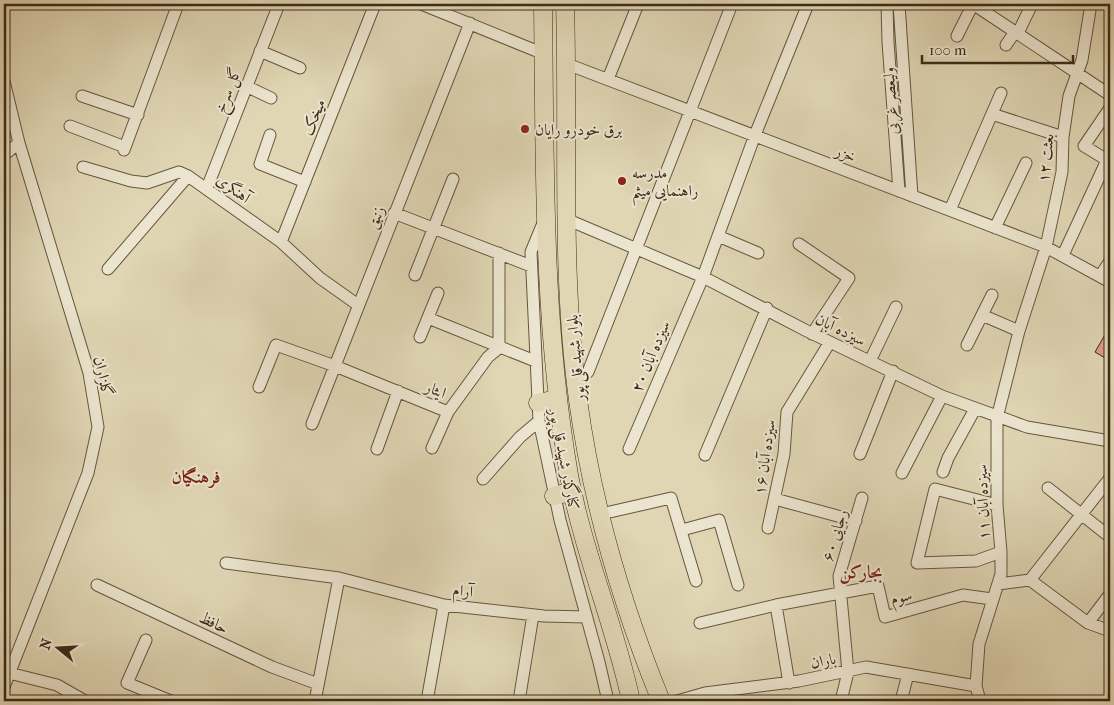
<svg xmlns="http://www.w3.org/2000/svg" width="1114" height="705" font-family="'IM FELL French Canon',Amiri,serif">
<rect width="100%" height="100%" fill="#e0d6b4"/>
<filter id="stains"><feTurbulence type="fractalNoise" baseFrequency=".004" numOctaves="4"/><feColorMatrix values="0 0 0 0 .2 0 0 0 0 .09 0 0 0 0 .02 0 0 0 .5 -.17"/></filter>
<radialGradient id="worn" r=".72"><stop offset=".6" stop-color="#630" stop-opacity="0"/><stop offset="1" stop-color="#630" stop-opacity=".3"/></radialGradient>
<path fill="#df9c8a" stroke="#3e2b18" d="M1110,326V361L1095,352Z"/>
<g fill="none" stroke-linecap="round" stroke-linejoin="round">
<defs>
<path id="minor" d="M421,4L544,54
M887,4L888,42L899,191
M899,4L912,196
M973,4L1110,95
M1018,33L1032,4
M957,36L973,4
M1006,45L1015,32
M260,51L300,68
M567,64L1046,247L1110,282
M608,79L638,4
M4,81L19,143L89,373L98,427L88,473L4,687
M246,86L271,98
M82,96L138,115
M992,114L1063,137
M70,126L125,147
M270,135L260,164L305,182
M124,150L178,4
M4,155L19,143
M83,167L131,181L147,183L179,172L188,176L281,242L320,278L358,305
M207,188L279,4
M950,210L1001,93
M394,213L531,266
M566,219L703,277L807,331L942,396L1027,427L1110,441
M543,223L531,252L539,421L560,520L599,662L608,701
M995,228L1026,163
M718,236L758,253
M281,242L375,4
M799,244L849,278L812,334
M1063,255L1107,160L1084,146L1110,108
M108,269L188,176
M415,275L453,179
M1100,276L1110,261
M982,315L1019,331
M428,318L535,361
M420,337L438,293
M967,345L992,295
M870,361L896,307
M576,381L588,372L732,4
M259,387L276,345L335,366L448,412L488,357L499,348V253
M312,424L470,23
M432,448L448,412
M377,449L398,391
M629,449L703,277L755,135L808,4
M860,454L893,371
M705,455L767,308
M943,472L948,458L975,409
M902,473L942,396
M483,479L520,437L539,421
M1048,488L1110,537
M775,499L856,521
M997,505L935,489L917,563L976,561L1001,552
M601,514L671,498L696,581
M768,528L784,454L787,412L830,342
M682,530L719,520L738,585
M226,563L339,578L444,605L544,616L586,617
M1030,580L1110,478
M998,584L1030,580L1088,623L1110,631
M97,585L272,667L318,684
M776,605L789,683
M700,623L776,605L878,586L885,617L963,595L992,599
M1088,623L1110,594
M146,640L127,683L171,701
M9,673L57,685L85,701
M315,701L339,578
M427,701L444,605
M519,701L533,615
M677,701L705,693L799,681L866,667L976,686
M841,701L848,672L839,576L862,498
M901,701L908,674
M980,701L976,686L979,644L1001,574V552L997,505V418L1019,331L1046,247L1062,172L1063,137L1069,96L1082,60L1091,4"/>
<path id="highway" d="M543,4C545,161 542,320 569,475C583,552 615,625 631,701
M565,4C569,135 560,269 578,400C592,503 622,605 661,701
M538,403L557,399
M554,496L573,491"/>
</defs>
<use href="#minor" stroke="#66563f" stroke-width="13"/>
<use href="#highway" stroke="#3e2b18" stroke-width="19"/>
<use href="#minor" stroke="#ebe4ce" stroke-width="11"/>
<use href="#highway" stroke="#e0d6b4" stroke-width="18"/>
</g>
<g fill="#8f2418" stroke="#ebe4ce" stroke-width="2">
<circle cx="525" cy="129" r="5"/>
<circle cx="622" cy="181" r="5"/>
</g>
<g text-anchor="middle" stroke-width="4" stroke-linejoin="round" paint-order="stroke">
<g font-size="16" fill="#3e2b18" stroke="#ebe4ce">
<text transform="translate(227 90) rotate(-69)" y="6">گل سرخ</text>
<text transform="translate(890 101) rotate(-94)" y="6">ولیعصر غربی</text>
<text transform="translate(313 117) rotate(-68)" y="6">میخک</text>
<text transform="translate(846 153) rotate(21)" y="6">خزر</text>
<text transform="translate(1045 158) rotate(-84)" y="6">بعثت ۱۲</text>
<text transform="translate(234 188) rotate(36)" y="6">آهنگری</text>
<text transform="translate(375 217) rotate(-68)" y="6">زنبق</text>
<text transform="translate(841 329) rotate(26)" y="6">سیزده آبان</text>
<text transform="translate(650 356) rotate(-67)" y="6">سیزده آبان ۲۰</text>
<text transform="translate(575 358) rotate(-95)" y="6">بلوار شهید قلی پور</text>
<text transform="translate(104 376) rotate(77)" y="6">گلزاران</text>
<text transform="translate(436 389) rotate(22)" y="6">ایثار</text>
<text transform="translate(764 457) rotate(-82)" y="6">سیزده آبان ۱۶</text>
<text transform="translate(565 459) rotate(79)" y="6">کنارگذر شهید قلی پور</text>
<text transform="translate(982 502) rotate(-92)" y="6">سیزده آبان ۱۱</text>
<text transform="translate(834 535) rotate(-73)" y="6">رجایی ۶۰</text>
<text transform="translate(463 590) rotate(7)" y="6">آرام</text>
<text transform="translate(901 596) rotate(-14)" y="6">سوم</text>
<text transform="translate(214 622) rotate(25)" y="6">حافظ</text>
<text transform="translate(823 660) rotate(-11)" y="6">باران</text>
</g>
<g font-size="16" fill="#3e2b18" stroke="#ebe4ce" text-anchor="start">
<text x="535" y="135">برق خودرو رایان</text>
<text x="632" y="178">مدرسه<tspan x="632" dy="18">راهنمایی میثم</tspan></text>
</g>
<g font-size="18" font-weight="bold" fill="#7a1f14" stroke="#ebe4ce">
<text x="196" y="483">فرهنگیان</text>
<text x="861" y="578">بجارکن</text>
</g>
</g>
<rect width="1114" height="705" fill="none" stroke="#e0d6b4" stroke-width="20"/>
<rect x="5" y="5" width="1104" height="695" fill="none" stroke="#3e2b18" stroke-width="2.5"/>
<rect x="10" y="10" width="1094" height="685" fill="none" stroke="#3e2b18"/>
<g transform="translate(58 648) rotate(288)" stroke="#ebe4ce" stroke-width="4" paint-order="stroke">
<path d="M0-4L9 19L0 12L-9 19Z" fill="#3e2b18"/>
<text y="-8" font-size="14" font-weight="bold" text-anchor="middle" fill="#3e2b18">N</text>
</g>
<path d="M922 55v8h151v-8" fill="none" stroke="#3e2b18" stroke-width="2.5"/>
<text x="929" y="55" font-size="15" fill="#3e2b18" stroke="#ebe4ce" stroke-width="4" paint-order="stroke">100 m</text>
<rect width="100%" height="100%" filter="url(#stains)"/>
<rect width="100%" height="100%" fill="url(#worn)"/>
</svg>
